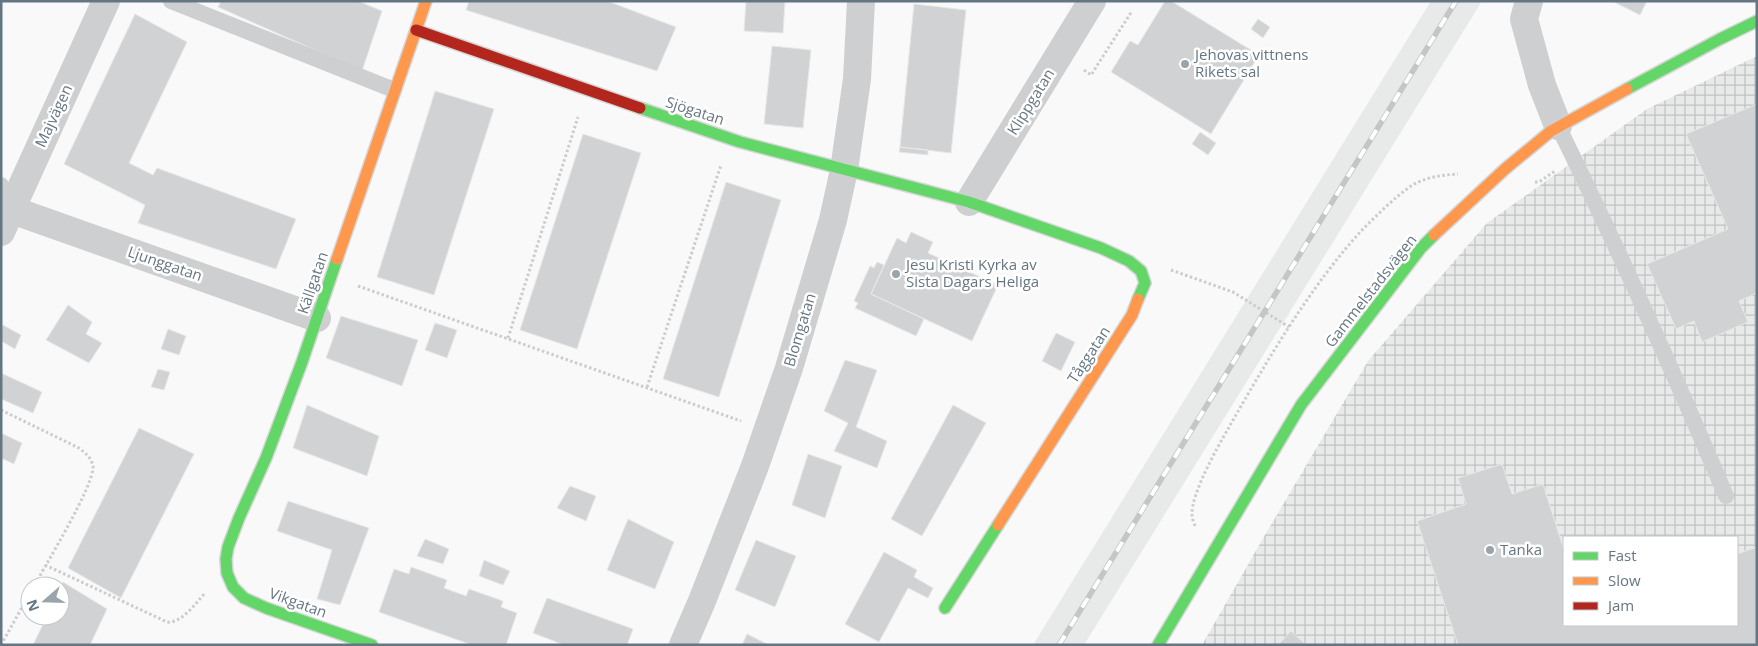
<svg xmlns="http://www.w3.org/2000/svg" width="1758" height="646" font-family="'Open Sans',sans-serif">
<defs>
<pattern id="industrial-grid" width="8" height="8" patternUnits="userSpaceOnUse" patternTransform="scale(1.25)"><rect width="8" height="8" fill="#e8e9e9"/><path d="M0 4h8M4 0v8" fill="none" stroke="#c0c1c2"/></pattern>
</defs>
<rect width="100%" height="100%" fill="#f9f9f9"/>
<path fill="#e8e9e9" d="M1431,1H1482L1084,645H1033Z"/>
<path fill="url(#industrial-grid)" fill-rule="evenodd" d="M1757,56V645H1202L1262,540L1368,361L1487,223L1647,109ZM1564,537H1737V625H1564Z"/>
<path fill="#d0d2d3" stroke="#e8e8e8" d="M221,1H358L382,11L362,71L218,7Z
M469,1H607L676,27L657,71L466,10Z
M746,1H785L783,33L744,31Z
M1165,1H1171L1259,55L1211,134L1111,72L1130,41L1138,45Z
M1612,1H1647L1640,15Z
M914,4L966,10L951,153L900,147Z
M135,14L187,42L129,163L153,175L157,168L296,219L276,269L138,223L145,205L64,164Z
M1258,19L1270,27L1263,38L1251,29Z
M772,46L811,50L803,128L764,124Z
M435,91L494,109L434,295L377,277Z
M1757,104V293L1739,301L1748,322L1702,342L1694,321L1676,329L1647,264L1728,229L1686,134Z
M1200,132L1216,143L1208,155L1192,144Z
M583,134L641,153L577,349L520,330Z
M900,147L928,150V155L899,152Z
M726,182L781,200L719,397L663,379Z
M911,232L933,242L928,253L998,285L972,341L871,294L897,238L906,243Z
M877,262L884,265L871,294L924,319L916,336L855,308L858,303L854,301L870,266L874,268Z
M68,305L92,322L86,334L102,343L89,363L46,340Z
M341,316L418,340L402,386L326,358Z
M435,323L457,330L447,358L425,350Z
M3,325L21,335L15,349L1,341V330Z
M168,329L186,336L179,355L161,349Z
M1056,333L1075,342L1061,371L1042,361Z
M845,360L877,370L856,427L887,441L877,468L834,451L848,423L824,411Z
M158,369L170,372L164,390L151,387Z
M1,373L42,392L33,413L1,399Z
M307,405L379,436L367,476L293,448Z
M953,405L986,423L922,536L891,519Z
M139,428L194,454L121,598L68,568Z
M1,433L22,443L14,464L1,458Z
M808,454L842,466L825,518L792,505Z
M1502,464L1512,494L1543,484L1564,550V625H1737V554L1757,547V645H1458L1417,521L1466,504L1458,478Z
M570,486L596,496L586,521L557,508Z
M288,501L369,528L340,605L317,599L332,550L277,531Z
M628,519L674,542L655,589L607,570Z
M425,539L449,549L443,564L417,556Z
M756,540L796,556L775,607L735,590Z
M884,552L917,570L914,577L933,588L928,598L908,588L879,642L845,624Z
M484,560L510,571L503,585L479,576Z
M411,567L447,580L444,588L466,596L469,589L503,601L501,607L517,613L506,645H472L379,612L394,569L409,574Z
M63,582L107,609L90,645H33L47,616H60V589Z
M547,598L633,629L627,645H564L533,633Z
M1291,631L1306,645H1278Z
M747,634L769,645H742Z"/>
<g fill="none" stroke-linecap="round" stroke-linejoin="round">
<defs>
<path id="fast" d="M1627,89L1720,39L1757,21
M640,108L740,142L969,202L1101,248L1129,261L1141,271L1145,283L1138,299
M337,259L302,362L266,458L239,518L228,547L226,559L227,573L233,587L244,598L266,608L372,645
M945,608L998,525
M1158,645L1301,405L1421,248L1434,235"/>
<path id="slow" d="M1434,235L1505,169L1551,131L1627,89
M337,259L426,1
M998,525L1132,315L1138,299"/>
<path id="jam" d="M416,30L640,108"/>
</defs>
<use href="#fast" stroke="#d5d6d7" stroke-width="14"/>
<use href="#slow" stroke="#d5d6d7" stroke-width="14"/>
<use href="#jam" stroke="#d5d6d7" stroke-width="14"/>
<path stroke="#cbcccd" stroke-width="3" stroke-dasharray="2.5 2.5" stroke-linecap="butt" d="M1084,70L1091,75L1132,11
M1535,182H1539L1555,171
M1171,270L1233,292L1289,327
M358,286L741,421
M508,338L578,117
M647,387L721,165
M1,410L79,448C85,453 91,457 93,466C95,484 45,566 34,586
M1195,526C1194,523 1192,519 1192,515C1191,494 1217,448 1228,429C1266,362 1311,285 1363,229C1378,214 1394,198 1411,186C1425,177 1442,175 1458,174
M45,565L167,622C181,624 196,603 205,593
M1,645L30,593"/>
<path stroke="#cecfd0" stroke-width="16" d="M171,1L394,90
M1558,126C1618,248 1673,371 1726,496
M1,185L12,210"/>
<path stroke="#cecfd0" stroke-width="28" d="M1529,1L1524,19L1542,85L1558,126
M969,202L1092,1
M12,210L317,318
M1,232L106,1
M683,645L702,601L755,466L789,368L833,220L844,170L857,79L861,1"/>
<use href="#fast" stroke="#63d668" stroke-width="11"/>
<use href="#slow" stroke="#ff974d" stroke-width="11"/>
<use href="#jam" stroke="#b3261e" stroke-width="11"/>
<defs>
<path id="rail" d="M1059,645L1456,1"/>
</defs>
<use href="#rail" stroke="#c3c5c6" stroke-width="5.5"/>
<use href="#rail" stroke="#fff" stroke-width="4" stroke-dasharray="11" stroke-linecap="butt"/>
</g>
<g fill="#99a4ac" stroke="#fff" stroke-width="2">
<circle cx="1185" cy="64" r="5"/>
<circle cx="896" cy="274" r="5"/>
<circle cx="1490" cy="550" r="5"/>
</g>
<g text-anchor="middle" stroke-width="5" stroke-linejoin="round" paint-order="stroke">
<g font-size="15" fill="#657683" stroke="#fff" text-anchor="start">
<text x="1195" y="60">Jehovas vittnens<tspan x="1195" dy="17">Rikets sal</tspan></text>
<text x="906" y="270">Jesu Kristi Kyrka av<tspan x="906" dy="17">Sista Dagars Heliga</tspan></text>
<text x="1500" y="555">Tanka</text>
</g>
<g font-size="15" fill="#657683" stroke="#fff">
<text transform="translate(1031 102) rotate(-58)" y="5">Klippgatan</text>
<text transform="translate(695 111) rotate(18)" y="5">Sjögatan</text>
<text transform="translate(54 116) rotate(-65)" y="5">Majvägen</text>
<text transform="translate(165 264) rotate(19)" y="5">Ljunggatan</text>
<text transform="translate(313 283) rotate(-71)" y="5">Källgatan</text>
<text transform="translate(1371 291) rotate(-52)" y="5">Gammelstadsvägen</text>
<text transform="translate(800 330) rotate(-73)" y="5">Blomgatan</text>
<text transform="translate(1089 355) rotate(-57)" y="5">Tåggatan</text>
<text transform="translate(298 603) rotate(20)" y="5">Vikgatan</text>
</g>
</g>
<rect width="1758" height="646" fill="none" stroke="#657683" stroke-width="5"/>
<rect x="1563" y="536" width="175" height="90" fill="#ffffff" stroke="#c1c8cd"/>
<rect x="1573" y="552" width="25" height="8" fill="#63d668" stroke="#c1c8cd"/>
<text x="1608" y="561" font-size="15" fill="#657683">Fast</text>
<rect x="1573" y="577" width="25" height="8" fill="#ff974d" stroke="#c1c8cd"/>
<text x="1608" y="586" font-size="15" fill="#657683">Slow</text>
<rect x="1573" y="602" width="25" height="8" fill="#b3261e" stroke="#c1c8cd"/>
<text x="1608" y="611" font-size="15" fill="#657683">Jam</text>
<g transform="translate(45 601) rotate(250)"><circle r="24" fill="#ffffff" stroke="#c1c8cd"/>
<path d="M0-4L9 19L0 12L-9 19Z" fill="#99a4ac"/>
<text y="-8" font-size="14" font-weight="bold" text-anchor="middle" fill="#657683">N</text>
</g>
</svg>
